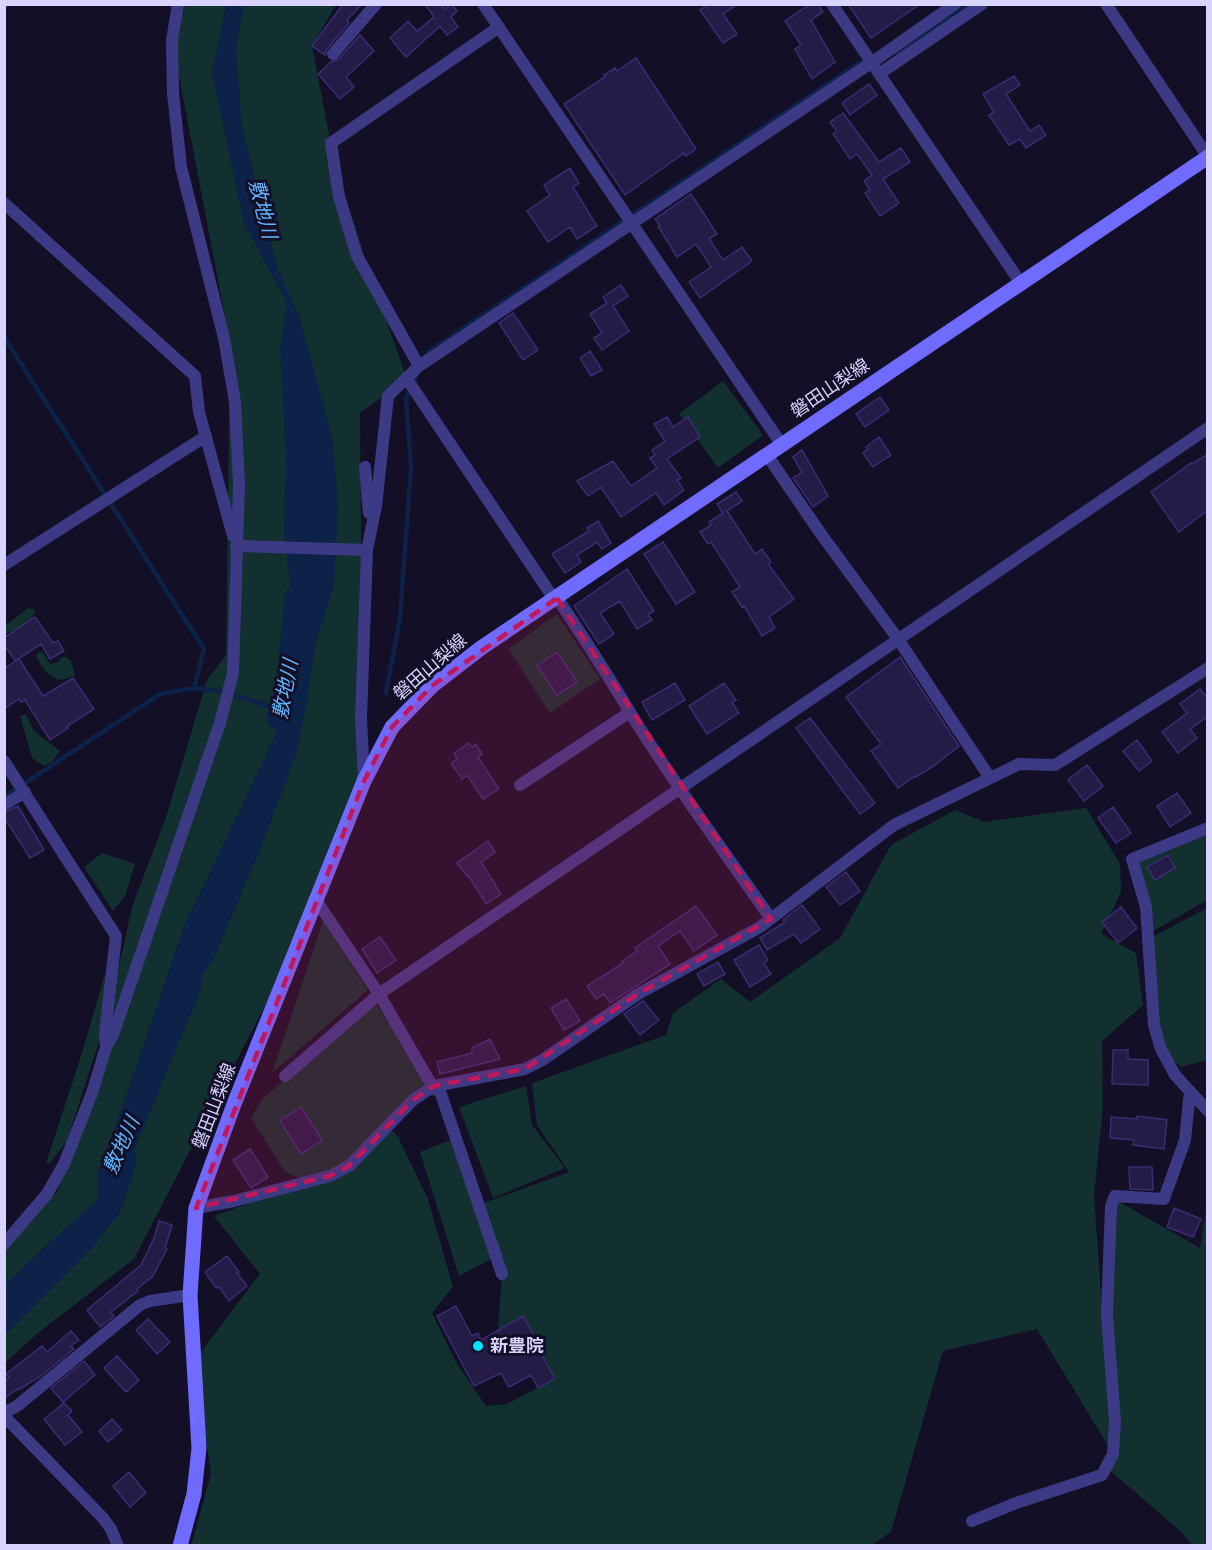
<svg xmlns="http://www.w3.org/2000/svg" width="1212" height="1550" font-family="'Noto Sans','Noto Sans JP',sans-serif">
<rect width="100%" height="100%" fill="#130f26"/>
<path fill="#12302f" d="M185,5H336L312,46L334,160L374,286L407,379L360,413L363,767L301,936L134,1259L39,1332L5,1363V1235L57,1192L118,1012L105,1023L67,1141L50,1163H46L82,1053L104,977L113,963L108,1016L132,907L166,817L207,680L226,655L230,343L172,40Z
M723,381L763,435L718,468L679,414Z
M28,608L35,610C34,624 16,629 5,634V626Z
M557,614L600,679L550,713L508,649Z
M42,651L50,664L58,662L61,657H66L71,661L75,676L59,680C47,674 41,668 36,655Z
M26,714L34,731L60,751L52,762L44,766L32,758L20,716Z
M1086,808L1120,864L1121,892L1101,934L1136,953L1143,1005L1102,1041L1103,1107L1094,1196L1111,1430L1108,1297L1114,1199L1200,1248L1207,1205V1545H1193L1178,1529L1106,1467L1113,1454L1037,1329L943,1351L891,1532L872,1545L191,1546L211,1474L195,1360L260,1274L214,1216L308,1182L285,1172L251,1118L263,1098L376,1004L431,1084L388,1127L400,1138L399,1139L428,1199L453,1287L432,1313L457,1364L486,1406L507,1404L555,1379L523,1317L498,1331L502,1274L496,1257L459,1276L420,1152L450,1140L478,1205L569,1172L537,1125L532,1083L666,1035L673,1013L721,979L750,1002L840,938L891,845L955,810L984,822Z
M1207,832V900L1148,934L1136,857Z
M102,853L135,864L125,896L113,911L84,867Z
M1207,908V1060L1181,1067L1161,1049L1148,939Z
M323,921L368,990L272,1073Z
M526,1086L532,1125L565,1168L493,1198L459,1107Z"/>
<path fill="#0c2248" d="M226,5H244L236,48L242,127L277,267L300,318L333,442L338,507L334,585L315,645L307,701L296,756L262,845L214,958L175,1017L132,1121L136,1164L121,1211L92,1248L5,1335V1285L43,1248L98,1200L97,1174L125,1099L184,926L276,734L290,683L295,626L284,531L286,457L280,348L287,303L244,224L212,73Z"/>
<g fill="none" stroke-linecap="round" stroke-linejoin="round">
<path stroke="#0c2248" stroke-width="4.5" d="M4,7L7,4
M893,53L899,52L968,4
M4,337L204,649L194,688
M425,358L428,352L857,64L865,62
M386,693L400,618L411,467L406,398L418,373
M4,797L160,694L194,688L225,692L282,711"/>
<path stroke="#0c2248" stroke-width="27" d="M280,717L290,683L298,598
M122,1145L189,983"/>
</g>
<path fill="#241b47" stroke="#3b2d73" stroke-width="1.5" d="M343,4H362L347,20L349,23L327,49L325,55L312,46Z
M425,4H442L445,9L451,4L457,11L451,17L458,27L447,35L440,26L406,57L390,38L408,21L417,31L434,17Z
M709,4H738L723,14L737,34L723,43L700,10Z
M810,4H818L823,12L811,20L835,62L812,79L795,49L801,45L785,21Z
M848,4H920L871,38Z
M360,35L374,51L346,77L354,87L340,99L318,74L331,62L339,59Z
M636,58L696,149L686,156L684,153L625,195L564,104L605,77L604,75L615,68L617,71Z
M1014,76L1020,85L1006,94L1030,131L1039,125L1046,135L1026,148L1020,139L1009,145L989,115L994,112L983,94Z
M869,84L877,95L850,115L842,103Z
M843,113L879,162L901,148L910,162L883,179L899,203L880,216L865,193L870,190L864,181L872,175L857,154L850,159L833,134L837,131L830,122Z
M570,168L579,183L573,187L597,226L577,239L570,227L548,242L527,211L550,195L544,185Z
M691,194L717,234L709,239L723,260L742,247L752,261L700,298L689,282L711,267L696,244L677,257L658,226L660,225L655,219Z
M621,285L628,296L613,306L629,331L602,350L594,338L602,333L590,314L607,303L603,297Z
M513,313L538,350L523,360L499,323Z
M590,351L602,370L591,376L580,358Z
M880,397L889,410L865,427L856,414Z
M667,417L673,427L688,417L700,437L667,459L681,478L677,480L684,490L664,505L656,493L621,517L601,487L588,496L577,481L613,461L631,486L657,468L650,458L655,455L652,450L665,441L654,424Z
M879,437L891,455L873,467L863,453L868,449L866,447Z
M802,450L828,496L813,507L793,478L802,472L793,457Z
M1208,454V510L1179,532L1151,492L1191,463L1192,464Z
M736,492L742,501L727,511L755,554L762,549L771,562L768,564L794,599L769,617L775,628L762,636L744,606L742,607L732,592L740,587L711,542L708,544L700,532L711,525L709,522L723,513L717,504Z
M598,521L611,543L602,549L597,542L577,555L581,562L565,573L552,554L589,531L587,528Z
M663,542L695,592L676,604L644,554Z
M627,569L654,611L648,614L652,620L637,629L620,601L600,613L614,634L599,644L574,606Z
M35,617L53,643L58,641L64,651L50,659L41,644L15,661L4,644V638Z
M557,652L577,682L557,695L537,666Z
M900,657L959,746L935,765L916,777L915,776L898,788L871,751L881,744L846,697Z
M19,659L43,696L73,678L94,709L66,727L68,728L50,740L25,700L21,702L19,699L4,709V669Z
M675,683L685,700L652,720L642,702Z
M724,683L736,700L732,702L739,713L707,734L689,706Z
M1200,689L1208,699V716L1190,729L1197,738L1178,753L1162,732L1187,713L1180,704Z
M810,718L875,803L860,814L796,728Z
M1137,740L1152,761L1139,771L1123,751Z
M469,743L472,747L476,744L482,754L478,757L499,789L483,799L467,775L462,779L451,763L457,759L454,753Z
M1087,765L1103,786L1084,801L1068,780Z
M1177,793L1191,813L1170,827L1157,806Z
M18,806L44,850L30,858L4,817V813Z
M1113,807L1131,833L1116,843L1098,818Z
M488,841L495,852L481,862L501,894L486,904L468,875L467,876L457,863Z
M1168,855L1175,868L1155,880L1147,867Z
M846,872L860,891L840,905L826,887Z
M802,905L820,929L801,943L794,934L767,950L760,938L785,922L783,920Z
M696,906L717,935L694,951L680,931L658,946L670,964L610,1003L604,994L596,999L587,986L623,963L622,961L637,951L635,948Z
M1121,907L1137,928L1118,943L1102,922Z
M380,937L396,960L377,973L362,949Z
M759,945L768,960L764,963L771,974L750,987L734,960Z
M718,962L725,974L704,986L697,974Z
M566,999L580,1021L564,1030L551,1008Z
M643,1001L659,1020L640,1035L624,1014Z
M490,1039L500,1059L440,1074L437,1062L472,1053V1048Z
M1113,1050H1128V1059L1148,1060V1085L1112,1084Z
M301,1107L322,1140L301,1154L280,1121Z
M1137,1116L1167,1120L1164,1149L1133,1145L1134,1140L1110,1138L1111,1117L1137,1119Z
M250,1149L268,1177L251,1188L233,1160Z
M1129,1167H1152L1153,1190L1130,1189Z
M1174,1208L1201,1219L1193,1237L1167,1227Z
M159,1221L172,1225L165,1248L167,1249L153,1276L137,1289L138,1291L111,1312L114,1316L100,1327L87,1310L141,1265L154,1238Z
M227,1256L239,1272L237,1273L247,1286L229,1301L219,1287L216,1288L205,1272Z
M456,1306L472,1336L478,1333L481,1340L523,1316L543,1352L541,1353L555,1379L538,1388L531,1375L509,1387L501,1373L474,1386L437,1316Z
M148,1319L170,1342L157,1354L136,1330Z
M71,1331L79,1340L71,1346L74,1349L41,1376L18,1390L17,1389L4,1399V1381L9,1377L6,1374L42,1346L47,1352Z
M117,1356L139,1380L126,1392L104,1368Z
M84,1361L95,1375L63,1402L51,1388Z
M64,1403L72,1411L68,1415L82,1432L65,1445L44,1419Z
M112,1419L122,1430L108,1442L99,1431Z
M129,1472L146,1493L130,1507L113,1486Z"/>
<g fill="none" stroke-linecap="round" stroke-linejoin="round">
<path stroke="#3d3a85" stroke-width="12" d="M483,4L782,445
M832,4L1020,282
M1106,4L1208,157
M333,54L376,4
M879,74L982,4
M4,203L195,376L199,412L233,536
M419,366L357,256L339,197L331,143L499,27
M407,379L554,599
M767,455L821,534L898,639L990,778
M365,467L369,513
M236,546L367,550
M4,565L206,436
M557,598C585,639 610,679 636,722C678,789 726,854 771,919
M4,761L116,936L105,1033L106,1047
M364,780L361,718L367,550L376,506L388,396L419,366L871,63L955,4
M520,785L630,712
M4,805L25,792
M1208,828L1132,859L1146,907L1154,1025L1161,1049L1175,1075L1208,1111
M316,900L379,994L431,1084L441,1094L502,1274
M285,1076L379,994L1208,428
M196,1208L234,1201L330,1176L349,1166L413,1100L434,1086L525,1069L544,1059L638,994L760,927L894,825L1019,764L1055,765L1208,668
M4,1244L47,1194L64,1164L92,1093L106,1047L113,1035L220,723L233,673L239,484L235,402L224,338L181,167L173,93L172,40L178,4
M4,1413L17,1406L140,1305L150,1301L190,1295
M4,1416L103,1518L111,1529L118,1546
M972,1521L1016,1503L1102,1475L1113,1454L1115,1422L1107,1314L1111,1206L1115,1196L1164,1199L1185,1140L1190,1091"/>
<path stroke="#6f6bff" stroke-width="15" d="M180,1546L194,1494L199,1448L190,1295L196,1208L234,1104L364,781L392,727L433,685L481,648L1208,157"/>
</g>
<path fill="#c2185b" fill-opacity="0.2" stroke="#c2185b" stroke-width="4.5" stroke-dasharray="12 8" stroke-linejoin="round" d="M557,598L771,919L638,994L525,1069L434,1086L413,1100L349,1166L330,1176L196,1208L364,781L392,727L433,685Z"/>
<circle fill="#00e5ff" stroke="#130f26" stroke-width="2" cx="478" cy="1346" r="6"/>
<g text-anchor="middle" stroke-width="6" stroke-linejoin="round" paint-order="stroke">
<g font-size="18" fill="#d9d4ff" stroke="#130f26">
<text transform="translate(830 388) rotate(-34)" y="6">磐田山梨線</text>
<text transform="translate(430 667) rotate(-41)" y="6">磐田山梨線</text>
<text transform="translate(214 1106) rotate(-69)" y="6">磐田山梨線</text>
</g>
<g font-size="18" font-weight="bold" fill="#d9d4ff" stroke="#130f26" text-anchor="start">
<text x="490" y="1352">新豊院</text>
</g>
<g font-size="20" font-style="italic" fill="#62b6ff" stroke="#130f26">
<text transform="translate(263 209) rotate(76)" y="7">敷地川</text>
<text transform="translate(285 689) rotate(-79)" y="7">敷地川</text>
<text transform="translate(121 1145) rotate(-66)" y="7">敷地川</text>
</g>
</g>
<rect width="1212" height="1550" fill="none" stroke="#d9d4ff" stroke-width="12"/>
</svg>
